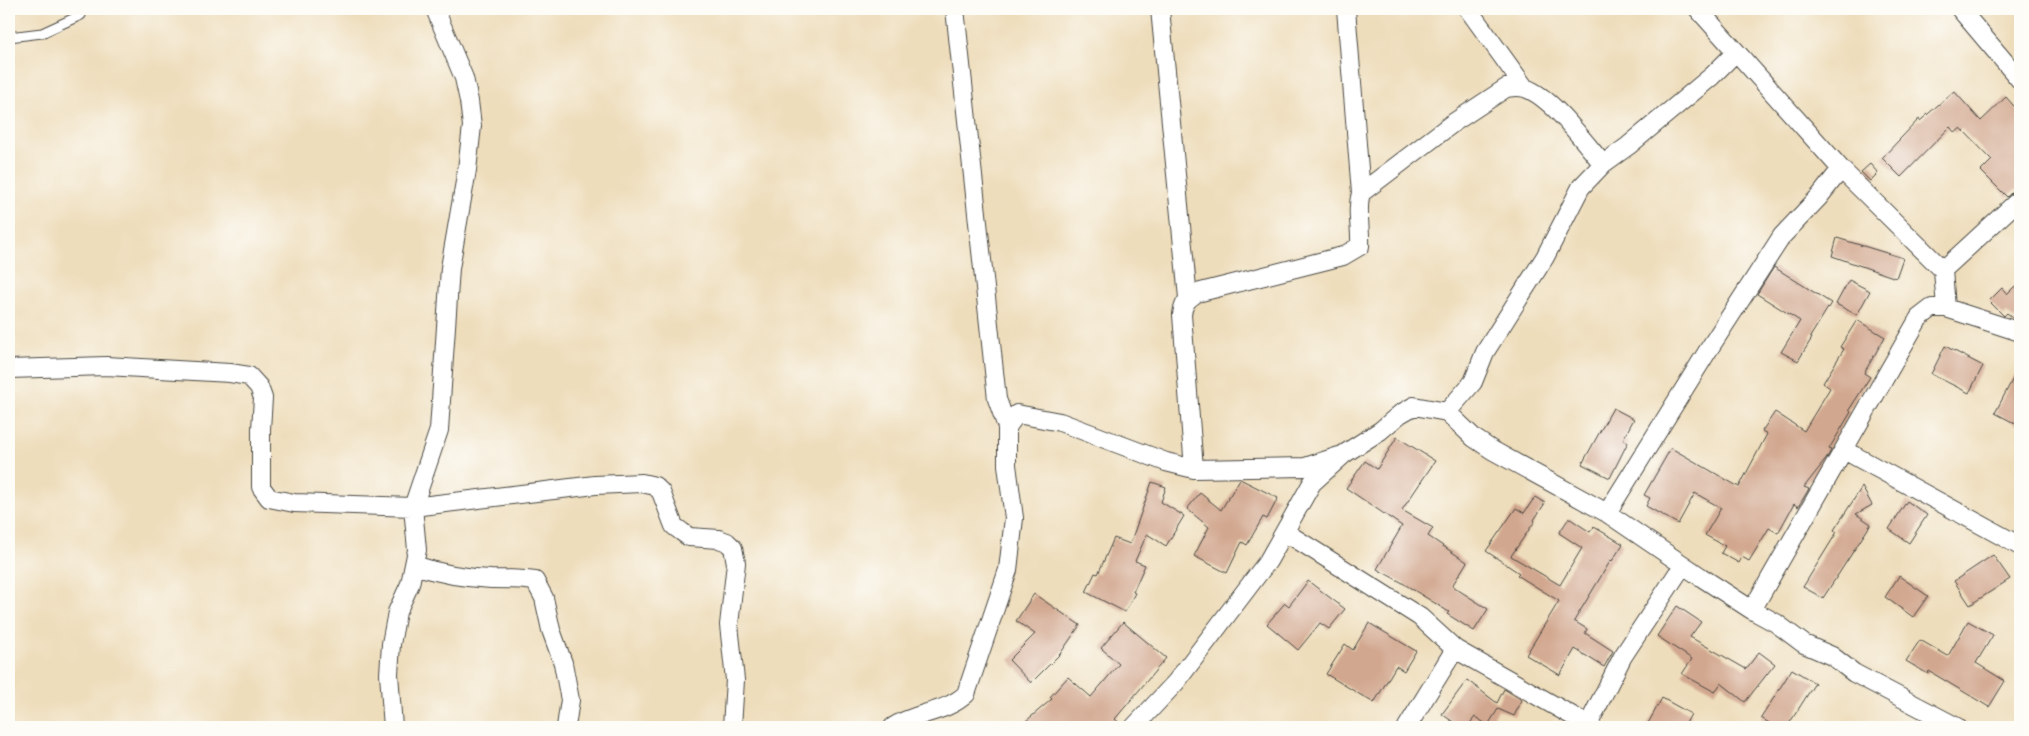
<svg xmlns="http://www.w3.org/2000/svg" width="2029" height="736" font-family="Mynerve,sans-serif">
<rect width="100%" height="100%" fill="#fdfcf7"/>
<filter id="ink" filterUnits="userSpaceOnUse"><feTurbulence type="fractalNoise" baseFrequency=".02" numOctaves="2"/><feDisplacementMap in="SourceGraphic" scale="10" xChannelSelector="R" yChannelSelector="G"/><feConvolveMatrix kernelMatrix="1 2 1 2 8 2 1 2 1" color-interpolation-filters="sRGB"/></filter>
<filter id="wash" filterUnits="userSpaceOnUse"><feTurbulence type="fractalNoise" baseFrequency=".0096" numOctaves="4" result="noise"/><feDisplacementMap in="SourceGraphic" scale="20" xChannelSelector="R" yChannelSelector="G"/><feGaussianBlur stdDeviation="1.12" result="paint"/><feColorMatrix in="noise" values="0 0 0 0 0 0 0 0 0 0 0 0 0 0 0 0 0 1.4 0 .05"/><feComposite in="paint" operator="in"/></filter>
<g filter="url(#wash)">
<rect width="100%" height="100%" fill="#edb"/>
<g id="blocks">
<path fill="#d2a78f" d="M1954,91L1981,121L2006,97L2020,113V189L2013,191L2007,197L1981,171L1992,160L1961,128L1955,133L1950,127L1901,177L1882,158L1919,119L1920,121Z
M1870,164L1878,173L1870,181L1861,172Z
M1837,238L1903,258L1896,278L1832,256Z
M1774,267L1831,303L1810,337L1812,338L1798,361L1781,352L1800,321L1757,294Z
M1849,280L1870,291L1857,315L1836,304Z
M2015,286L2020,291V321L2013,318L2007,313L2004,316L1989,301L2002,288L2007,294Z
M1857,320L1885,337L1864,373L1870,377L1849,410L1851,412L1829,449L1831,450L1827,458L1804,487L1809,489L1798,507L1794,504L1778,533L1769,528L1749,561L1742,557L1739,563L1721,553L1725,546L1705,535L1721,508L1695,493L1678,524L1646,506L1650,498L1644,495L1671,448L1739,487L1767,434L1762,431L1775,412L1804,431L1830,388L1823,383L1844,349L1840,347Z
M1945,346L1983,366L1969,393L1931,374Z
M2020,365V426L1995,413Z
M1613,408L1634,419L1623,439L1628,442L1610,478L1582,464Z
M1397,437L1435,461L1402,510L1433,528L1428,536L1467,562L1452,586L1488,609L1474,631L1447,614L1449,612L1401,582L1377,569L1402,526L1346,488L1365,461L1377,469Z
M1240,479L1278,498L1267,519L1263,517L1247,545L1242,542L1227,573L1194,556L1209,527L1187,509L1200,493L1221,510Z
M1152,482L1166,487L1161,502L1184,516L1166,546L1147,534L1135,561L1145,565L1133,592L1135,593L1125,612L1086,592L1095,573L1098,574L1114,538L1130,544Z
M1862,487L1872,505L1856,514L1871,524L1823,598L1803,587L1837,532L1834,530Z
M1535,497L1545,503L1534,520L1535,521L1511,556L1560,585L1582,548L1559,533L1569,518L1590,532L1594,527L1623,544L1612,561L1611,560L1574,621L1587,629L1585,633L1613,651L1604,667L1575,649L1560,675L1526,655L1559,601L1517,575L1519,573L1486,551L1516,508L1524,513Z
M1907,501L1927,515L1909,543L1889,529Z
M1993,555L2010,579L1970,605L1954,581Z
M1899,576L1928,596L1913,617L1885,597Z
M1308,581L1345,609L1329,629L1320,623L1298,650L1267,624L1285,603L1289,606Z
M1034,594L1080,625L1060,654L1031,683L1009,660L1035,634L1016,621Z
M1677,606L1701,622L1690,637L1746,669L1759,652L1775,664L1745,702L1721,683L1715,692L1682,674L1692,659L1657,636Z
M1968,621L1993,635L1976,663L2005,681L1989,707L1929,671L1928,674L1906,661L1920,640L1948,656Z
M1123,622L1166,658L1115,719L1124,727H1019L1052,699L1050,697L1068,677L1091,697L1119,664L1101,648Z
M1369,623L1416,651L1404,671L1396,666L1374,703L1326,674L1345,644L1353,650Z
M1792,669L1815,683L1787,727H1776L1761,718Z
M1467,680L1497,703L1504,689L1522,700L1514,716L1498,709L1488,725L1475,717L1467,727H1460L1442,714Z
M1662,698L1691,714L1684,727H1646Z"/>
</g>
</g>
<g filter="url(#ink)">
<use href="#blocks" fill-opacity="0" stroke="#484641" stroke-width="1"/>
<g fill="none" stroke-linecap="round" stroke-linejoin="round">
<defs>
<path id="service" d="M9,37L42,33L81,15"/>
<path id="minor" d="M955,9L997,399L1007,427
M1160,9L1188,298
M1346,9L1361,193
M1468,9L1525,88
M1698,9L1841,169L1943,270L1946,308
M1960,9L2020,80
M1943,270L2020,199
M9,369L106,366L230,373L249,376L259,387L263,398L261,429V487L269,498L294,503L413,507L595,485L642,483L655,486L661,492L674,526L682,532L689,537L719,539L727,542L733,548L736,563L729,625L735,680L732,727
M1447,412L1474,438L1492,450L1607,513L1701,577L1752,610L1776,623L1804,644L1832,656L1854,673L1957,727
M1844,450L2020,546
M1194,469L1182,315C1183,304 1187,299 1197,293L1343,256L1360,246C1361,228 1356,210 1361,193L1453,123L1506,88C1513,87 1518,86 1525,88C1552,97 1584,142 1603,164
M1607,513L1707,352L1782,236L1819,197L1841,169
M1285,532L1420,617L1455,649L1592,727
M414,565C438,573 466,578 491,579C506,579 520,579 535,581L544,598L551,630L563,663L570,700L566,727
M1752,610L1919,318L1932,308H1946L2020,332
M1588,725L1623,656L1683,565
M393,727L389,674L391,644L397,612L410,584L417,550L413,507L439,430L450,268L467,170L472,126L469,101L464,78L435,9
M893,727C916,712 946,713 966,694L1008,570L1014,518L1007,465V427L1017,414L1060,422L1166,462L1194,469L1305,467L1339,456
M1134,727L1176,682L1268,561L1312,483L1344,454L1380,431L1400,414L1414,406L1447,412L1473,382L1485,352L1545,257L1581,187L1603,164L1628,146L1712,76L1736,52
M1407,727L1455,649"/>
</defs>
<use href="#service" stroke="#484641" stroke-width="11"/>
<use href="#minor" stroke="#484641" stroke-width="20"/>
<use href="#service" stroke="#fff" stroke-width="9"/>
<use href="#minor" stroke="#fff" stroke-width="18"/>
</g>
</g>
<rect width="2029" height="736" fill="none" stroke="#fdfcf7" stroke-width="30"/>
</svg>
